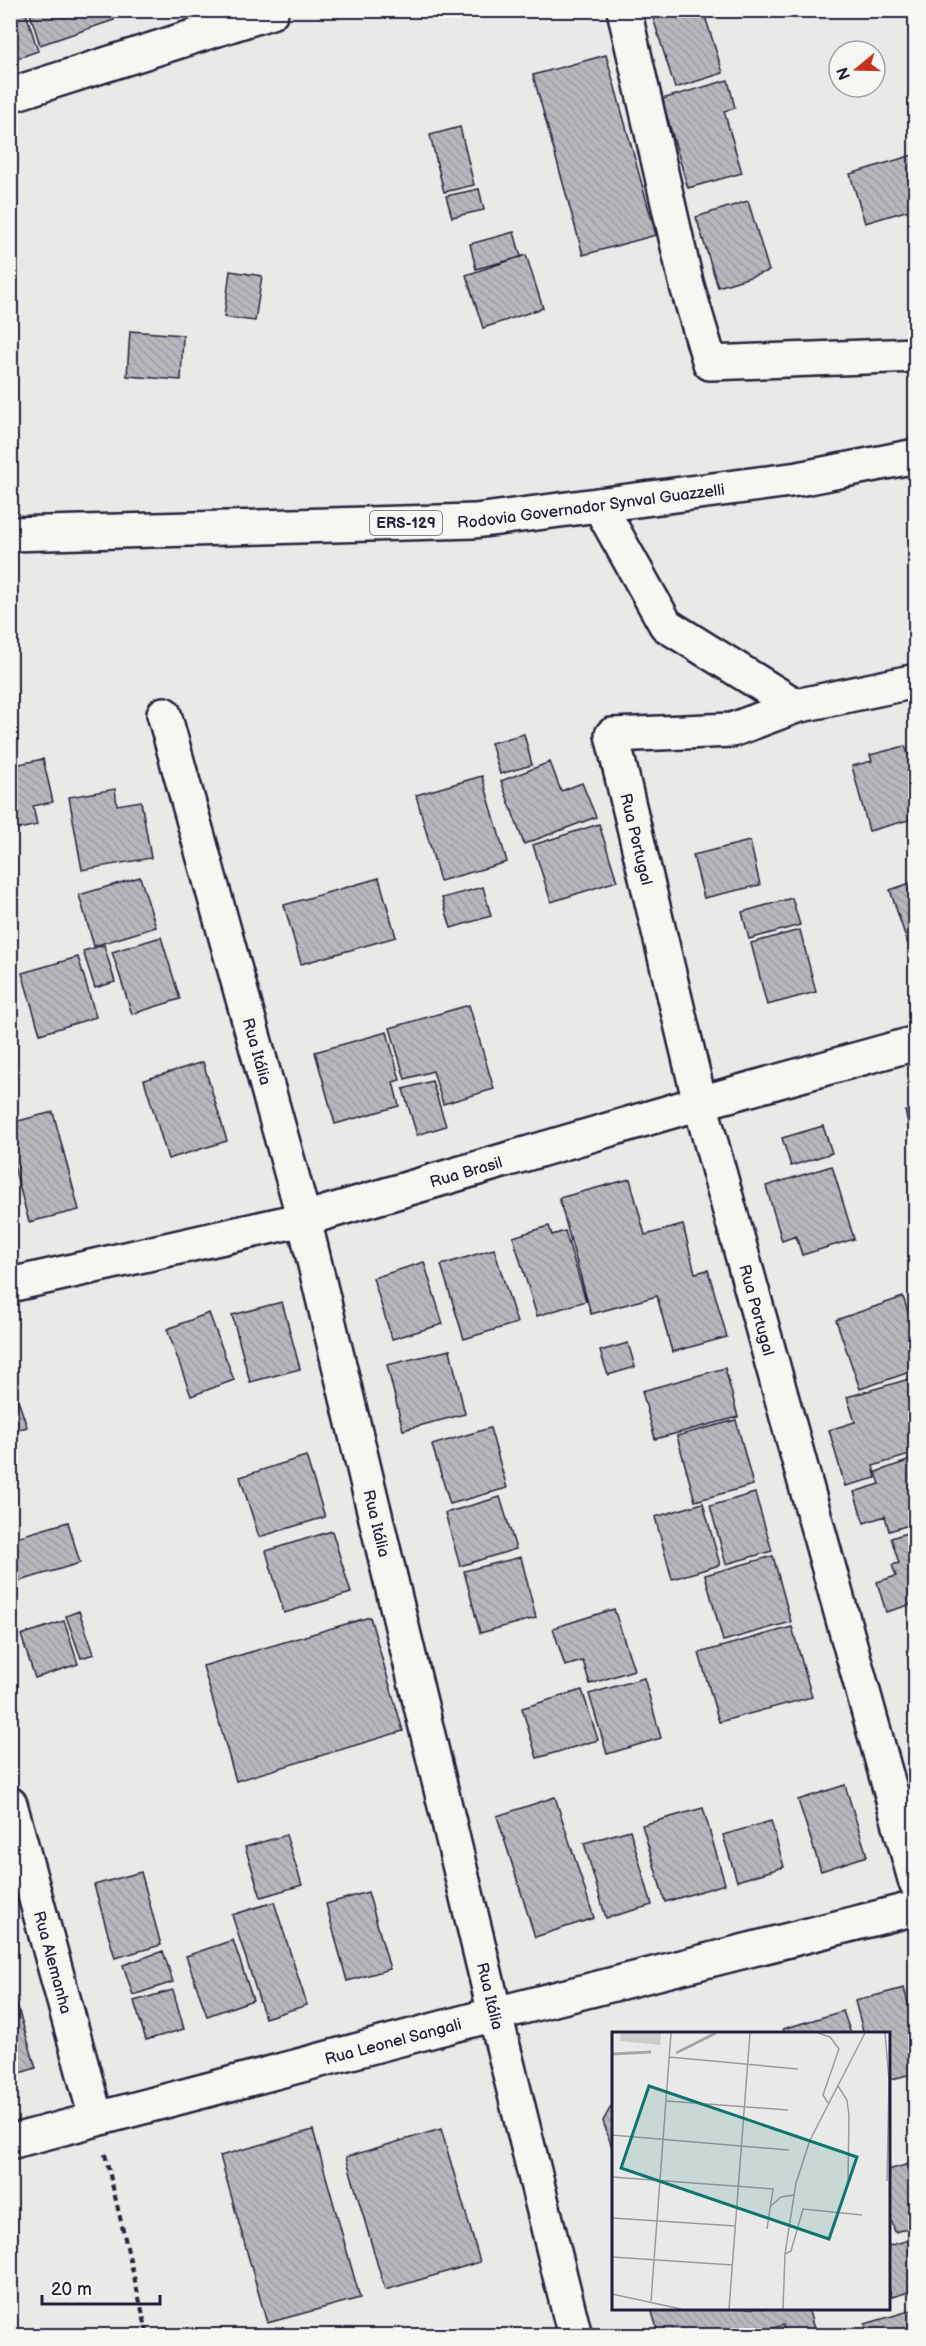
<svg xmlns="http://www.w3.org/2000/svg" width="926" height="2346" font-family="'Balsamiq Sans',sans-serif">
<defs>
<pattern id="building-back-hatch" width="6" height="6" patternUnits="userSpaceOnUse" patternTransform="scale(1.5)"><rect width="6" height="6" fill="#b8b8bc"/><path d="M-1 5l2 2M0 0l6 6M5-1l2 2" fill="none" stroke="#9e9ea2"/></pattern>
</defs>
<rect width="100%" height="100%" fill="#e9e9e7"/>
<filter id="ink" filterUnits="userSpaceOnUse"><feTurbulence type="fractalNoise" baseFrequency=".0167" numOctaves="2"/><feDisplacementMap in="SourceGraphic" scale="12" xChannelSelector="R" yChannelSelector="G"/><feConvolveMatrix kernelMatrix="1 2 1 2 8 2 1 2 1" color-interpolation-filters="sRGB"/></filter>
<g filter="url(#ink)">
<path fill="url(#building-back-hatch)" stroke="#22223b" stroke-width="1.5" d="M10,10H25L38,51L10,61Z
M29,10H111L114,20L40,45Z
M677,10H703L723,73L675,88L653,18Z
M606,55L656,235L583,255L533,75Z
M728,80L735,108L724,111L742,173L688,188L662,99Z
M460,127L474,185L444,192L430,135Z
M916,154V208L865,223L850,174Z
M479,189L484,210L452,217L446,196Z
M748,201L769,271L718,287L696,217Z
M514,232L521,257L476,269L470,244Z
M526,255L543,308L483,328L466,275Z
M230,271L262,276L255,321L224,317Z
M130,331L183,335L181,380L127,376Z
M524,734L532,765L500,774L491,743Z
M905,746L908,754L916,753V818L869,831L852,766L872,761L870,755Z
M43,759L53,802L33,806L37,825L10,831V766Z
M550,762L561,791L582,783L596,817L524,844L501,781Z
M482,776L507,862L440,881L416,795Z
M115,789L117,805L141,801L151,858L82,870L69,797Z
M599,824L617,881L551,902L533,845Z
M750,841L760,885L704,898L693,855Z
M140,877L156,927L94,946L79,895Z
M379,878L396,937L301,964L284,905Z
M916,881V942L908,944L890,890Z
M483,887L491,916L451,928L442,898Z
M792,898L800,925L749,939L742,912Z
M800,930L816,992L767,1005L751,943Z
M161,937L180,999L132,1014L112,952Z
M104,945L115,982L95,988L83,951Z
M78,957L96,1017L40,1034L22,973Z
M469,1005L494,1089L443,1104L433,1071L405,1079L390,1028Z
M387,1032L400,1080L393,1082L399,1106L335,1124L315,1052Z
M203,1062L227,1141L168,1159L144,1080Z
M432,1081L446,1126L417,1135L403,1089Z
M916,1109V1150H915L905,1111Z
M53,1112L79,1210L29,1222L10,1152V1123Z
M823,1126L832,1153L791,1166L782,1138Z
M832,1166L854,1239L802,1255L796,1236L782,1241L766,1186Z
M630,1179L645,1235L683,1225L695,1273L708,1270L727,1337L672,1352L657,1296L591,1314L559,1198Z
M549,1226L552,1235L565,1231L586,1301L537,1316L513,1237Z
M494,1249L517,1323L464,1339L441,1265Z
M424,1262L443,1324L392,1339L373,1278Z
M903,1297L916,1335V1370L860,1389L836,1320Z
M282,1302L300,1369L250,1382L232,1315Z
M209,1313L234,1380L191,1396L167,1329Z
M628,1343L635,1367L608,1375L600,1351Z
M450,1350L465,1414L403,1430L387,1365Z
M725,1368L738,1417L655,1439L642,1391Z
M10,1376L27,1427L10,1432Z
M916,1377V1453L873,1466L876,1478L845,1486L829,1430L855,1422L847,1397Z
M736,1420L753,1485L695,1501L677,1436Z
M490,1428L507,1488L450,1504L432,1445Z
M306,1456L325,1517L259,1537L240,1477Z
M916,1458V1523L889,1531L885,1516L864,1523L854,1492L880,1484L876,1472Z
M755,1493L772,1551L726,1564L710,1506Z
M500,1497L516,1549L460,1566L445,1513Z
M703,1503L720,1565L672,1579L655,1517Z
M68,1522L80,1563L10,1584V1539Z
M916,1530V1603L886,1612L877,1582L896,1576L892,1565L899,1563L891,1538Z
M332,1531L351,1593L284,1613L266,1551Z
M773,1556L791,1622L723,1641L705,1575Z
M521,1557L536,1618L480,1633L464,1571Z
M614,1609L634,1670L590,1684L583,1661L565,1666L553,1628Z
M79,1611L94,1654L81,1658L66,1616Z
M370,1617L403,1731L236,1781L203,1666Z
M64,1621L78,1664L35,1678L21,1635Z
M792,1627L812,1697L719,1722L699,1653Z
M644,1678L661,1738L607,1754L589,1694Z
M582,1690L598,1740L537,1758L522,1708Z
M845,1785L867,1856L821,1871L798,1800Z
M555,1797L594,1918L535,1937L497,1816Z
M703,1808L725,1884L665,1902L642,1825Z
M771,1821L784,1867L737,1881L723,1835Z
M630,1830L652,1905L606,1918L584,1843Z
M286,1835L302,1885L261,1897L245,1847Z
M141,1872L161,1945L115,1958L94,1885Z
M368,1892L390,1969L347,1981L326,1904Z
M274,1902L307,2005L265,2018L232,1915Z
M233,1940L253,2000L207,2016L186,1956Z
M163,1951L173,1982L133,1995L123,1965Z
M904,1988L916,2032V2073L888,2080V2034H864L855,2001Z
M173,1990L184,2029L146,2040L134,2001Z
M10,1992H13L36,2068L10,2076Z
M843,2011L851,2034H785L783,2029Z
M614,2101V2153L603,2121Z
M441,2129L480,2262L385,2290L346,2157Z
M313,2130L360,2298L267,2323L220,2156Z
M916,2162V2226L895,2232L888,2210V2170Z
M916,2238V2290L892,2297L888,2285V2246Z
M651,2308H808L816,2336H786L783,2325L749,2336H659Z
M916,2309V2336H868L865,2324Z"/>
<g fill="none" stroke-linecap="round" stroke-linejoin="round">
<defs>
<g id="minor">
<path d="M624,10L687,286L710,363L916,355"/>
<path d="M10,95L271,12"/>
<path d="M599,505L666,625L796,706"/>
<path id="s1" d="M916,681L796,706L732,730L612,735L700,1103L916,1883"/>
<path id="s2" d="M164,714L304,1219L495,2014L575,2336"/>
<path id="s3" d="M10,1285L304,1219L700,1103L916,1043"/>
<path id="s4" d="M10,1804L96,2118"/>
<path id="s5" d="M10,2142L495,2014L916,1908"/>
</g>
<g id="major">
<path id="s6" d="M10,534L475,521L798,479L916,456"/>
</g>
</defs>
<use href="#minor" stroke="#22223b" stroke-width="38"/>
<use href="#major" stroke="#22223b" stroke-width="38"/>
<path stroke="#22223b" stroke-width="4" stroke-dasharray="6 4.5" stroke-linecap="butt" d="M105,2154L148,2336"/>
<use href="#minor" stroke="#f6f6f2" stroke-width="33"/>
<use href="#major" stroke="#f6f6f2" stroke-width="33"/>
</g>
</g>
<g text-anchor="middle" stroke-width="6" stroke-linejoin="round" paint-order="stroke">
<rect fill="#f6f6f2" stroke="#626272" stroke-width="1.5" x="370" y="511" width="72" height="24" rx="4.5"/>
<g font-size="15" font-weight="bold" fill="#22223b">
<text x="406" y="528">ERS-129</text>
</g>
<g font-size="16" fill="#22223b" stroke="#f6f6f2">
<text dy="6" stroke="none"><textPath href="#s6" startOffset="582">Rodovia Governador Synval Guazzelli</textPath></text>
<text dy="6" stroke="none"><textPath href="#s1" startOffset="418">Rua Portugal</textPath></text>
<text dy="6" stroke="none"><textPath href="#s2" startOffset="350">Rua Itália</textPath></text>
<text dy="6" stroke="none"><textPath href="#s3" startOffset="470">Rua Brasil</textPath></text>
<text dy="6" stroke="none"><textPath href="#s1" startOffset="904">Rua Portugal</textPath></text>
<text dy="6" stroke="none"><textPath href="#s2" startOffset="837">Rua Itália</textPath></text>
<text dy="6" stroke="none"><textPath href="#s4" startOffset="164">Rua Alemanha</textPath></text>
<text dy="6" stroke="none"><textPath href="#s2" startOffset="1323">Rua Itália</textPath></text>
<text dy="6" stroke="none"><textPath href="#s5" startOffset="396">Rua Leonel Sangali</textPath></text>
</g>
</g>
<g transform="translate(612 2032)">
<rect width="278" height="278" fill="#e9e9e7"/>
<path d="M9,1H49L48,13L8,9Z" fill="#ccccce"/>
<path fill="none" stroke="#a5a5ac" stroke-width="3" d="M64,21L104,1M0,22L39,20"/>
<path fill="none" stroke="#9999a2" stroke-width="1.5" d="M206,1L218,5L227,17L211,63L216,71M273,1L277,48L275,149M57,25L186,37M226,54L235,68L237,84L236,149M55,69L176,78M0,103L177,118M0,145L161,157L155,197M159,174L169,165L182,163M0,186L124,194M173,222L179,219L191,177L250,183M0,225L121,233M0,262L69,277M39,269L59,1M117,277L138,1M171,277L173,222L184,151L198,108L253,1"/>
<path fill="#0f766e" fill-opacity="0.15" stroke="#0f766e" stroke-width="3" d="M37,54L245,125L217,207L9,136Z"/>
<rect width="278" height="278" fill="none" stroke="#22223b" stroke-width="3"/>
</g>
<rect width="926" height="2346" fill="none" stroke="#f6f6f2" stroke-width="36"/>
<rect x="18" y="18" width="890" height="2310" fill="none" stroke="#22223b" stroke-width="2" filter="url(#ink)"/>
<g transform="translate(857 69) rotate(251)"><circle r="28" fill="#f6f6f2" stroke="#a1a1a9" stroke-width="1.5"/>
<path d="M0-4.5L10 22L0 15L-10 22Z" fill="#c8321e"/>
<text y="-9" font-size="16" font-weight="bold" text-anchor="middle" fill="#22223b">N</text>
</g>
<path d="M42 2295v9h118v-9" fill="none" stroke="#22223b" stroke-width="3"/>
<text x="51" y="2295" font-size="18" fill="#22223b" stroke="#f6f6f2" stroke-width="4.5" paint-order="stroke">20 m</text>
</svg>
